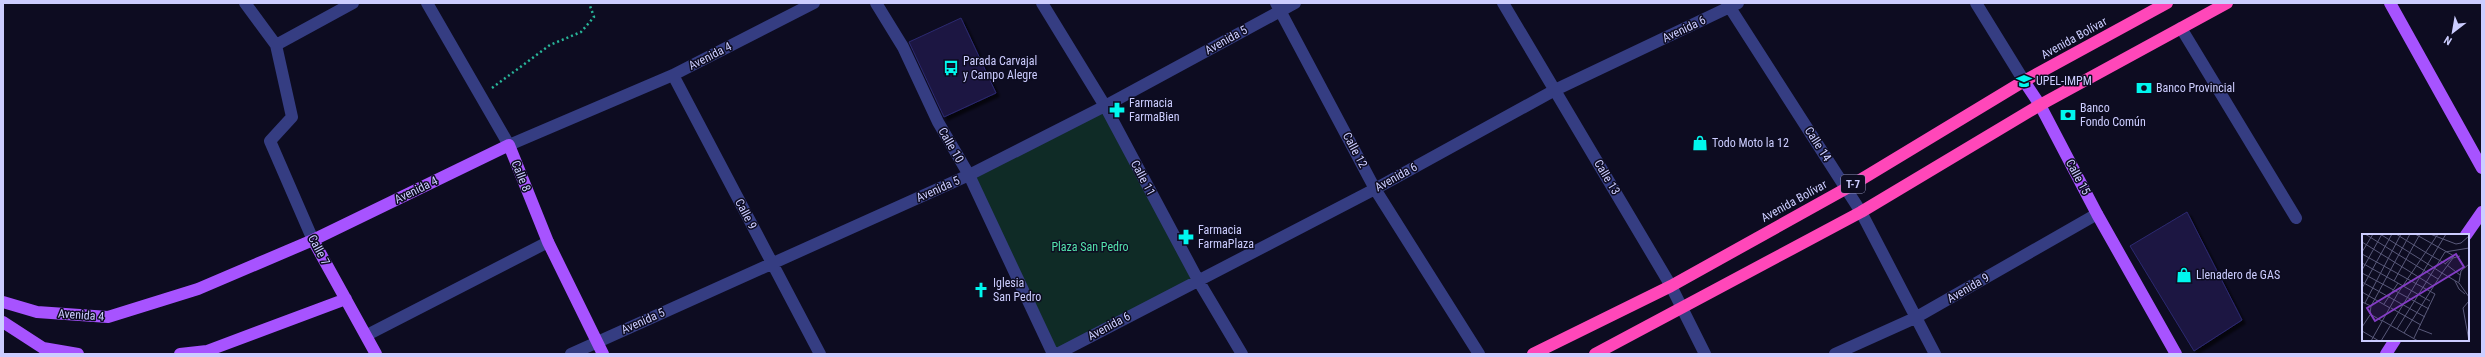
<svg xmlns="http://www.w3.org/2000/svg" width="2485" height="357" font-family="'Roboto Condensed',sans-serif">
<defs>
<filter id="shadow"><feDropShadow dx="3.5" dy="3.5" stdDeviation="1" flood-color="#0009"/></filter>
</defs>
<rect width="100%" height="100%" fill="#0d0c21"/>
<path fill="#0f2b26" d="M1105,106L1198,280L1057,354L969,175Z"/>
<path fill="#1a1743" stroke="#2d2970" filter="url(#shadow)" d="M961,18L996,93L944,117L909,42Z
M2187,212L2242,320L2194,351L2130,246Z"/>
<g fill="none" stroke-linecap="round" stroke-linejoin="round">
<path stroke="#29b69a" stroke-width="2.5" stroke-dasharray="2 3" stroke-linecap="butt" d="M492,88L550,45L581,32L594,17L589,3"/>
<path stroke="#353d82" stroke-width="12" d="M245,3L276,45L292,117L270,141L313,240
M427,3L509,145L673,75L814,3
M876,3L903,47L938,122L969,175L1053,354
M1042,3L1105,106L1198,280L1242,354
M1276,3L1375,189L1479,354
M1503,3L1671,286L1705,354
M1727,3L1861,212L1935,354
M1976,3L2024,81
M2181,28L2296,218
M276,45L353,3
M673,75L820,354
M367,335L548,242
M571,354L969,175L1105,106L1295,3
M1057,354L1375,189L1555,90L1738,3
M1835,354L1915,318L2097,214"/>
<path stroke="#a753ff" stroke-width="12" d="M2390,3L2482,168
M2024,81L2040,105L2097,214L2176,354
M2466,235L2482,212
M313,240L376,354
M3,302L37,312L108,317L198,289L313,240L509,145L548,242L603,354
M3,322L43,348L78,354
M180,354L207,351L346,299
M2386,354L2395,340"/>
<path stroke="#ff47b9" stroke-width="12" d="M1533,354L1671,286L1847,188L2024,81L2167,3
M1595,354L1861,212L2040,105L2227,3"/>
</g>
<defs>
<symbol id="bus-bare" viewBox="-9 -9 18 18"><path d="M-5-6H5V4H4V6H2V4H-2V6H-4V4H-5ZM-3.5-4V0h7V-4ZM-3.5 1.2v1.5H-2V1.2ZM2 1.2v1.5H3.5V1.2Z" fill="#00f7ee" stroke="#0d0c21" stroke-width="2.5" paint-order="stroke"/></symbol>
<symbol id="university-bare" viewBox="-9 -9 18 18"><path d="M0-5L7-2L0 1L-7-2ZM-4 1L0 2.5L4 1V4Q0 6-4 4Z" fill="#00f7ee" stroke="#0d0c21" stroke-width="2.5" paint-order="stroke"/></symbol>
<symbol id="bank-bare" viewBox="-9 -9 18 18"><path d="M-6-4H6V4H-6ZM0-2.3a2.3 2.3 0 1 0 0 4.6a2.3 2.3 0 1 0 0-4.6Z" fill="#00f7ee" stroke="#0d0c21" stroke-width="2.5" paint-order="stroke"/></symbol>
<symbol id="pharmacy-bare" viewBox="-9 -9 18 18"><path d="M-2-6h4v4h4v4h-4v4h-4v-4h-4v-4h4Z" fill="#00f7ee" stroke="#0d0c21" stroke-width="2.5" paint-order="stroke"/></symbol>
<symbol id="shop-bare" viewBox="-9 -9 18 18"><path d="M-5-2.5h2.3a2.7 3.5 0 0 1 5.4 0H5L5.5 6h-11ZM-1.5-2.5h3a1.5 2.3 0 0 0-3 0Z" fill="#00f7ee" stroke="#0d0c21" stroke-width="2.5" paint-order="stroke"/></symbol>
<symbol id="church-bare" viewBox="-9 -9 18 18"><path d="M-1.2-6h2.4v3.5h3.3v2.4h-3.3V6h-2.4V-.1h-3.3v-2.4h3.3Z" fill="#00f7ee" stroke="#0d0c21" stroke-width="2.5" paint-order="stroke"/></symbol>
</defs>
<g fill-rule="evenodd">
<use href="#bus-bare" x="940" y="57" width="22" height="22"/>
<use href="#university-bare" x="2013" y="70" width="22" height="22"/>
<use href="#bank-bare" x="2133" y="77" width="22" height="22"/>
<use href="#pharmacy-bare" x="1106" y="99" width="22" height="22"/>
<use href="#bank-bare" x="2057" y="104" width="22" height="22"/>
<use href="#shop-bare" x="1689" y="132" width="22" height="22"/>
<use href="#pharmacy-bare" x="1175" y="226" width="22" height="22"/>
<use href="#shop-bare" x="2173" y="264" width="22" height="22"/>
<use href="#church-bare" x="970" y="279" width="22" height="22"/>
</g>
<g text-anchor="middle" stroke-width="3" stroke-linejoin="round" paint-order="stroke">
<rect fill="#0d0c21" stroke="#9393bc" stroke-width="1" x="1841" y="175" width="24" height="18" rx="3"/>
<g font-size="11" font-weight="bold" fill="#cccdff">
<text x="1853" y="188">T-7</text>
</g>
<g font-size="12" fill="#cccdff" stroke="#0d0c21">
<text transform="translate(1684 29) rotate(-25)" y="4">Avenida 6</text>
<text transform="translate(2074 38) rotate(-29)" y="4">Avenida Bolívar</text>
<text transform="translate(1226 40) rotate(-29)" y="4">Avenida 5</text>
<text transform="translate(710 56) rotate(-27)" y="4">Avenida 4</text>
<text transform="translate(1818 144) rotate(57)" y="4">Calle 14</text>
<text transform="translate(951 145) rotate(60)" y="4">Calle 10</text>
<text transform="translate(1355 150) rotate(62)" y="4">Calle 12</text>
<text transform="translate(521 176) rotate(68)" y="4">Calle 8</text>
<text transform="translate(1396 177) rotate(-29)" y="4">Avenida 6</text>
<text transform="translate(1607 177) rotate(59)" y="4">Calle 13</text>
<text transform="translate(2078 177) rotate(62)" y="4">Calle 15</text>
<text transform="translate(1143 178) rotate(62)" y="4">Calle 11</text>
<text transform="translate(938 189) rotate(-24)" y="4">Avenida 5</text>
<text transform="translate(416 190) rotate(-26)" y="4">Avenida 4</text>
<text transform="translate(1794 201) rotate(-29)" y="4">Avenida Bolívar</text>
<text transform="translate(746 214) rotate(62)" y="4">Calle 9</text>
<text transform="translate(319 250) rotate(62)" y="4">Calle 7</text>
<text transform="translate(1968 288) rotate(-30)" y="4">Avenida 9</text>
<text transform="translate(81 315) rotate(4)" y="4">Avenida 4</text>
<text transform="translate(643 321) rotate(-24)" y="4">Avenida 5</text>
<text transform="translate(1109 326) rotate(-28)" y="4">Avenida 6</text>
</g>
<g font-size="12" fill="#cccdff" stroke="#0d0c21" text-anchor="start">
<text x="963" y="65">Parada Carvajal<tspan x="963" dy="14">y Campo Alegre</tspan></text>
<text x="2036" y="85">UPEL-IMPM</text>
<text x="2156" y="92">Banco Provincial</text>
<text x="1129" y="107">Farmacia<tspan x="1129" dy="14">FarmaBien</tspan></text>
<text x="2080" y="112">Banco<tspan x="2080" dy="14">Fondo Común</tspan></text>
<text x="1712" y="147">Todo Moto la 12</text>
<text x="1198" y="234">Farmacia<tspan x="1198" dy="14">FarmaPlaza</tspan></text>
<text x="2196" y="279">Llenadero de GAS</text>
<text x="993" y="287">Iglesia<tspan x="993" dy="14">San Pedro</tspan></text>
</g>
<g font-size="12" fill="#54e3ac" stroke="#0d0c21">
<text x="1090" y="251">Plaza San Pedro</text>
</g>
</g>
<g transform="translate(2362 234)">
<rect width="107" height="107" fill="#0d0c21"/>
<path fill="none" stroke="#59597a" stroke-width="1" d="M3,0L76,45M18,0L58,25M34,0L63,18M53,0L92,22M68,0L94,10L99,9L107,2M0,8L71,52M0,18L11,0M63,18L84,30M0,20L73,60L52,104M58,25L80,39L91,24L98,22M0,29L68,67M83,30L92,22M85,31L98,41M0,36L20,0M0,39L67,75M32,47L58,0M93,47L97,55L103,60M0,48L63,83M97,48L99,37L107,30M0,54L30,0M0,58L28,74M0,68L9,72L8,80L20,87M3,69L39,0M22,70L36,49M9,72L48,0M29,74L59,91M21,87L56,107M0,93L8,81M35,95L83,18L107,14M57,95L70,100M0,97L17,107M42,99L80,39L97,49L107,63M9,107L36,59L76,0M19,107L84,0M107,107L101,74L107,67"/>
<path fill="#833cc5" fill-opacity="0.15" stroke="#833cc5" stroke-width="2" d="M94,20L102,33L13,87L5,74Z"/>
<rect width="107" height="107" fill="none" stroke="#cccdff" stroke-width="2"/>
</g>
<rect width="2485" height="357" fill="none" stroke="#cccdff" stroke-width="8"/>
<g transform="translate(2453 32) rotate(211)" stroke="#0d0c21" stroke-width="3" paint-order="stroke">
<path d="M0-3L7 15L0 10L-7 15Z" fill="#cccdff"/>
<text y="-6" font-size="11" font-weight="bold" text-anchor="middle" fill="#cccdff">N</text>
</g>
</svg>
